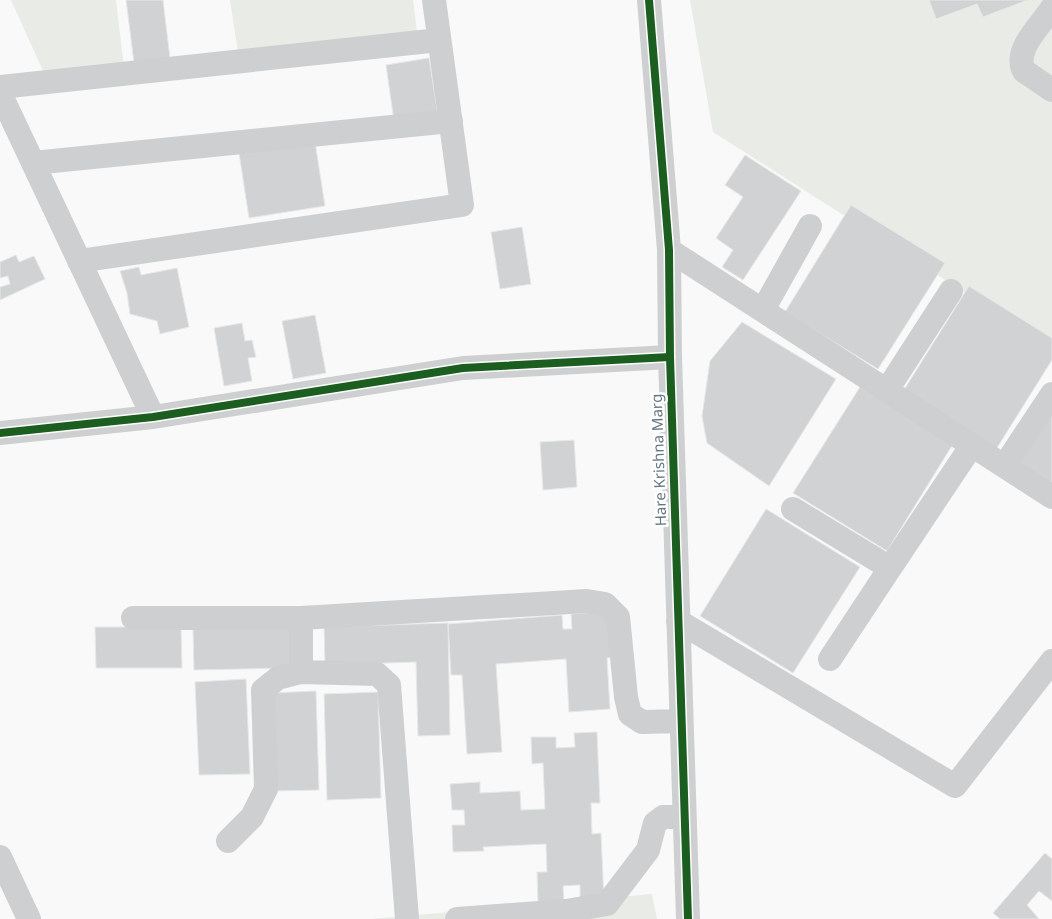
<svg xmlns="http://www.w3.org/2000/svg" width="1052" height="919" font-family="'Noto Sans',sans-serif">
<rect width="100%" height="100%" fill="#f9f9f9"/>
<path fill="#e8ebe6" d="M11,0H116L124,68L44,73Z
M230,0H413L417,32L238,52Z
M690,0H1052V348L713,132Z
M652,894L657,919H371Z"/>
<path fill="#d0d2d3" stroke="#e8e8e8" d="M126,0H163L170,58L134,63Z
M929,0H1028L983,17L977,4L936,19Z
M429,58L438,115L394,121L386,65Z
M315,142L325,206L249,218L239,153Z
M745,155L801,191L743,280L722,267L733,250L716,238L743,197L725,185Z
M851,205L945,263L878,369L785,312Z
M522,227L531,284L500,289L491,232Z
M16,255L19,262L34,256L45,279L0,300V287L10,284L8,276L0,278V262Z
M139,267L141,275L177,268L189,327L160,334L157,321L130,314L127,293L120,271Z
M969,286L1052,338V360L995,451L902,393Z
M315,315L326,373L293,379L282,321Z
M742,322L836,379L769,486L707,443L702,416L710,361Z
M242,323L245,341L252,340L256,357L248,358L252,381L224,386L214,328Z
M860,387L953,444L887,551L793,493Z
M1052,411V494L1014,471Z
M574,440L577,487L543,490L540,442Z
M766,509L860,567L793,673L700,616Z
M597,612L613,628L615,657L607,658L610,709L569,712L566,659L496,664L502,752L467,754L462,675H451L448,624L562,615L563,629H572L571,614Z
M448,623L450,735L418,736L416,662L325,665L324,627Z
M95,627H181L182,668H96Z
M291,627L292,668L194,670L193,629Z
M246,679L250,774L199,775L195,682Z
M316,691L319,790L274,791L271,693Z
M378,692L381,798L327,800L324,694Z
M597,732L600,803H591L592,834L601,833L604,900L580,901V885L563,886L564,901L538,903L537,872H547L546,844L483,847L484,851L453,852L452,825H465L464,810H452L450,784L480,782V793L520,791L521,810L545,809L543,763L532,764L531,737H556V748L575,747L574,733Z
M1045,853L1052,859V901L1039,891L1027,905L1039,919H1000L993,913Z"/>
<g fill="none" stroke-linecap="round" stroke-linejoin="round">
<path stroke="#cecfd0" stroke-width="24" d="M649,0L669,250L670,357L688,919
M1052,8C1041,25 1013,50 1024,71L1052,90
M0,87L439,40
M0,93L153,417
M33,163L451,121
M669,250L1052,497
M79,261L462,205L434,0
M763,310L810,226
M887,390L951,291
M0,433L153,417L463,368L670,357
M1005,465L1052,394
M793,509L890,568L972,445
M133,618H301L587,601L605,604L618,617L626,697L630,714L642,722L681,721
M678,621L955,786L1052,661
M830,659L890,568
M301,672L377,674L389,685L407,919
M228,841L252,817L266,789L263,690L278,678L301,672V618
M0,857L29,919
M457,919L566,911L607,904L648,850L655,823L663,817H684"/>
<defs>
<path id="cycleway" d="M649,0L669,250L670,357L688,919
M0,433L153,417L463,368L670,357"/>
</defs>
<use href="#cycleway" stroke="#fff" stroke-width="11"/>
<use href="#cycleway" stroke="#1b5e20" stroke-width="8"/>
</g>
<g text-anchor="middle" stroke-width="5" stroke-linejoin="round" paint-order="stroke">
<g font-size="15" fill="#657683" stroke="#fff">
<text transform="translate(659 460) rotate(-92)" y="5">Hare Krishna Marg</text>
</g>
</g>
</svg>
